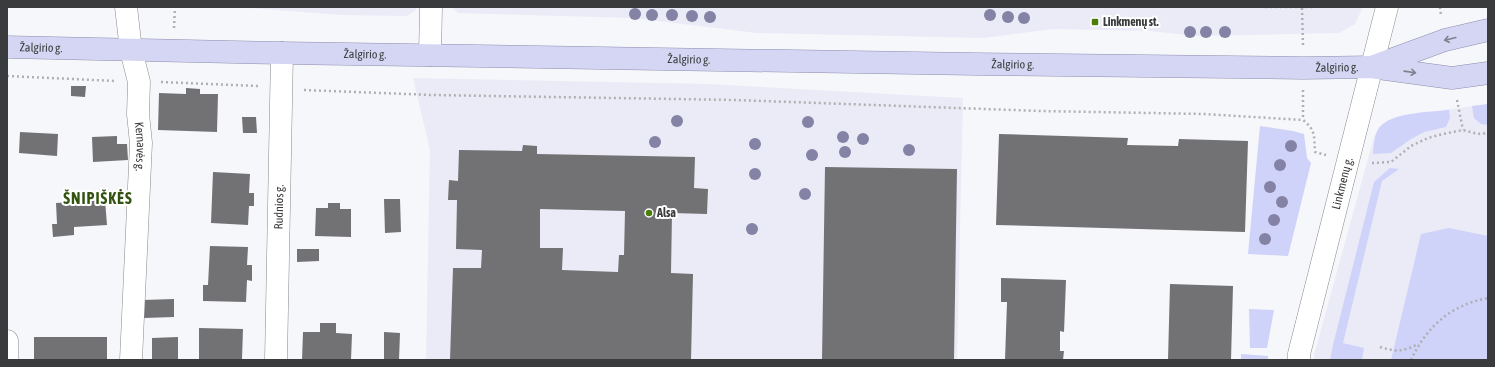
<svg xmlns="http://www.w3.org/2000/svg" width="1495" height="367" font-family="'Asap Condensed',sans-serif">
<rect width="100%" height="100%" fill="#f6f7fa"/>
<path fill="#eaebf6" d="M237,7H417L415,11L406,16L342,15Z
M452,7H1363L1355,24L1339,33L1196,36L1150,31L1053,29L984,38L757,33L633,18L458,13Z
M413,78L708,84L963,98L957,360H426L430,150Z
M1488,104V360H1314V355L1374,137L1379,127L1387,121L1402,116Z"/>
<path fill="#cfd2f9" d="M1488,104V125L1481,124L1474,118L1472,106Z
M1449,110L1450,118L1446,127L1424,132L1411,139L1391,153L1373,154C1374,145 1374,134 1380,127C1392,112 1431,112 1449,110Z
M1260,126L1293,131L1304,134L1307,158L1311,163L1288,256L1248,254Z
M1390,168L1399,169L1382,181L1343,343L1364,348L1362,360H1330L1333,345L1374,182Z
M1449,228L1488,236V360H1391L1421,234Z
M1249,309L1274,310L1267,348H1250Z
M1241,354L1268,356V360H1241Z"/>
<path fill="#727275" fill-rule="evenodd" d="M71,86H86L85,97L71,96Z
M186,88L200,89V94H218L217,132L158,130L159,93L186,94Z
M242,117H256L257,133H243Z
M20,132L58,134L57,156L19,153Z
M999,134L1128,138L1127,145L1178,146L1179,139L1248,141L1245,232L996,225Z
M117,136V144H127L128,160L93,162L92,137Z
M523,145L537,146V154L695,157L694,188L708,189L707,214L672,213L671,273L693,274L691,360H450L453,268H481L482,250L456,249L457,200H448L449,180L458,181L459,150L522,151ZM540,209L625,211L624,255H619L618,272L562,270L563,248H540Z
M825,167L957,169L954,360H822Z
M213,172L250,174L249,193H254V206H249L248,225L211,223Z
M384,199H400L401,232L385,233Z
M105,200L107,225L74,227V235L53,237L52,224H57L56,203Z
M328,203H340V209H351V237L315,236L316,208H328Z
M210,246L248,247L247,265H252V281L247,280L246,302L203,301V285H208Z
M297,249H319V261L297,262Z
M1001,278L1066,280L1064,332L1060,331V351H1064L1063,360H1005L1007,302H1001Z
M1170,284L1233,286L1231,360H1168Z
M174,299V317L144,318L143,300Z
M320,323H336V333L352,334L351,360H302L303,332H320Z
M199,328L243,329L242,359H199Z
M384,332L400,333L399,360H384Z
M34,337H107V360H34Z
M178,337V360H152V338Z"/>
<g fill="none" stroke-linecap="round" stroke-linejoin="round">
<defs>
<g id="minor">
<path id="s1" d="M126,7L131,50L139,82L138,114L141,143L131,360"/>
<path d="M430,55L431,7"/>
<path d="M7,341V360"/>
<path id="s2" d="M276,360L282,53"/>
<path id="s3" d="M1299,360V354L1387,7"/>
</g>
<g id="major">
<path id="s4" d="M7,47L282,53L975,64L1303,68L1371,67L1452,78L1488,73"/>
<path d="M1374,66L1445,40L1488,30"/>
</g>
</defs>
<use href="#minor" stroke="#88888b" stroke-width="23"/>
<use href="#major" stroke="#8c8eae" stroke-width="23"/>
<path stroke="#afb0b2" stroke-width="2.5" stroke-dasharray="2 3" stroke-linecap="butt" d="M1265,7H1314
M1440,7L1441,16
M1302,8L1303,45
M174,28L175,7
M7,76L116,81
M161,82L258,86
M304,90L432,95L735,100L1040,111L1204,114L1303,120C1316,130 1314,137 1315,152L1326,155
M1303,90V120
M1457,100L1463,130
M1372,163L1391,162L1411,146L1428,138L1443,134L1463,130L1478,134L1488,133
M1380,347C1397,352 1402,352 1418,344
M1411,360C1427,326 1451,305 1488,298"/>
<use href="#minor" stroke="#fff" stroke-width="22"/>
<use href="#major" stroke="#d4d6f3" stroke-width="22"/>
</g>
<g fill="#8482a5">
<circle cx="635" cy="14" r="6"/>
<circle cx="652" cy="15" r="6"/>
<circle cx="672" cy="15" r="6"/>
<circle cx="990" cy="15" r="6"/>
<circle cx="692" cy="16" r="6"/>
<circle cx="710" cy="17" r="6"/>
<circle cx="1008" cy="17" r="6"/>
<circle cx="1024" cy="18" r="6"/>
<circle cx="1190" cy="32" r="6"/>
<circle cx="1206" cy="32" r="6"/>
<circle cx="1225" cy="32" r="6"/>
<circle cx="677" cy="121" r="6"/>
<circle cx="808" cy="122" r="6"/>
<circle cx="843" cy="137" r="6"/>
<circle cx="863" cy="139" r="6"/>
<circle cx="655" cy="142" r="6"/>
<circle cx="755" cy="144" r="6"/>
<circle cx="1291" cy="146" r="6"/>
<circle cx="909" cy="150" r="6"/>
<circle cx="845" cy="152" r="6"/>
<circle cx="812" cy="155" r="6"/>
<circle cx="1280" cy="165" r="6"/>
<circle cx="755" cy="174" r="6"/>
<circle cx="1270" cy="187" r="6"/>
<circle cx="805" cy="194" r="6"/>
<circle cx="1282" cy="202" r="6"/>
<circle cx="1274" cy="220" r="6"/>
<circle cx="752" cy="229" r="6"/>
<circle cx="1265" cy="239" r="6"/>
</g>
<defs><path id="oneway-shaft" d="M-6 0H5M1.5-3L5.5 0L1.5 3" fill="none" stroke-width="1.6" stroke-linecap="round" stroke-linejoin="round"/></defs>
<g stroke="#7f818e">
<use href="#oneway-shaft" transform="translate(1450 39) rotate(166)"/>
<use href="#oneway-shaft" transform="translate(1410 72) rotate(8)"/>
</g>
<g fill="#4b7d0a" stroke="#fff" stroke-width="1.5">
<rect x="1091" y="18" width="8" height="8" rx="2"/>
<circle cx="649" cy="213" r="4"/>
</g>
<g text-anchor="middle" stroke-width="4" stroke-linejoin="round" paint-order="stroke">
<g font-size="12" font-weight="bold" fill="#3a3b3c" stroke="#fff" text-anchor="start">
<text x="1103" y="26">Linkmenų st.</text>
<text x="657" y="217">Alsa</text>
</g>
<g font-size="12" fill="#3a3b3c" stroke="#fff">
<text dy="4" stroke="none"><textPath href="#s4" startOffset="34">Žalgirio g.</textPath></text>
<text dy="4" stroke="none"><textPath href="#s4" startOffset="358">Žalgirio g.</textPath></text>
<text dy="4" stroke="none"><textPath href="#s4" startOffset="682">Žalgirio g.</textPath></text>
<text dy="4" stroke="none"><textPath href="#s4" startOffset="1006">Žalgirio g.</textPath></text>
<text dy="4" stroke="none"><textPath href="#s4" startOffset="1330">Žalgirio g.</textPath></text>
<text dy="4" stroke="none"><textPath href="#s1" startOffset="141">Kernavės g.</textPath></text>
<text dy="4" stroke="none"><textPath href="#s3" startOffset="182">Linkmenų g.</textPath></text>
<text dy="4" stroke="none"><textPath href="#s2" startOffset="153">Rudnios g.</textPath></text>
</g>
<g font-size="16" font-weight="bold" letter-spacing="1" fill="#335310" stroke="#fff">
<text x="98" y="204">ŠNIPIŠKĖS</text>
</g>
</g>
<rect width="1495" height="367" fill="none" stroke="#3a3b3c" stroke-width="16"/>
</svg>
